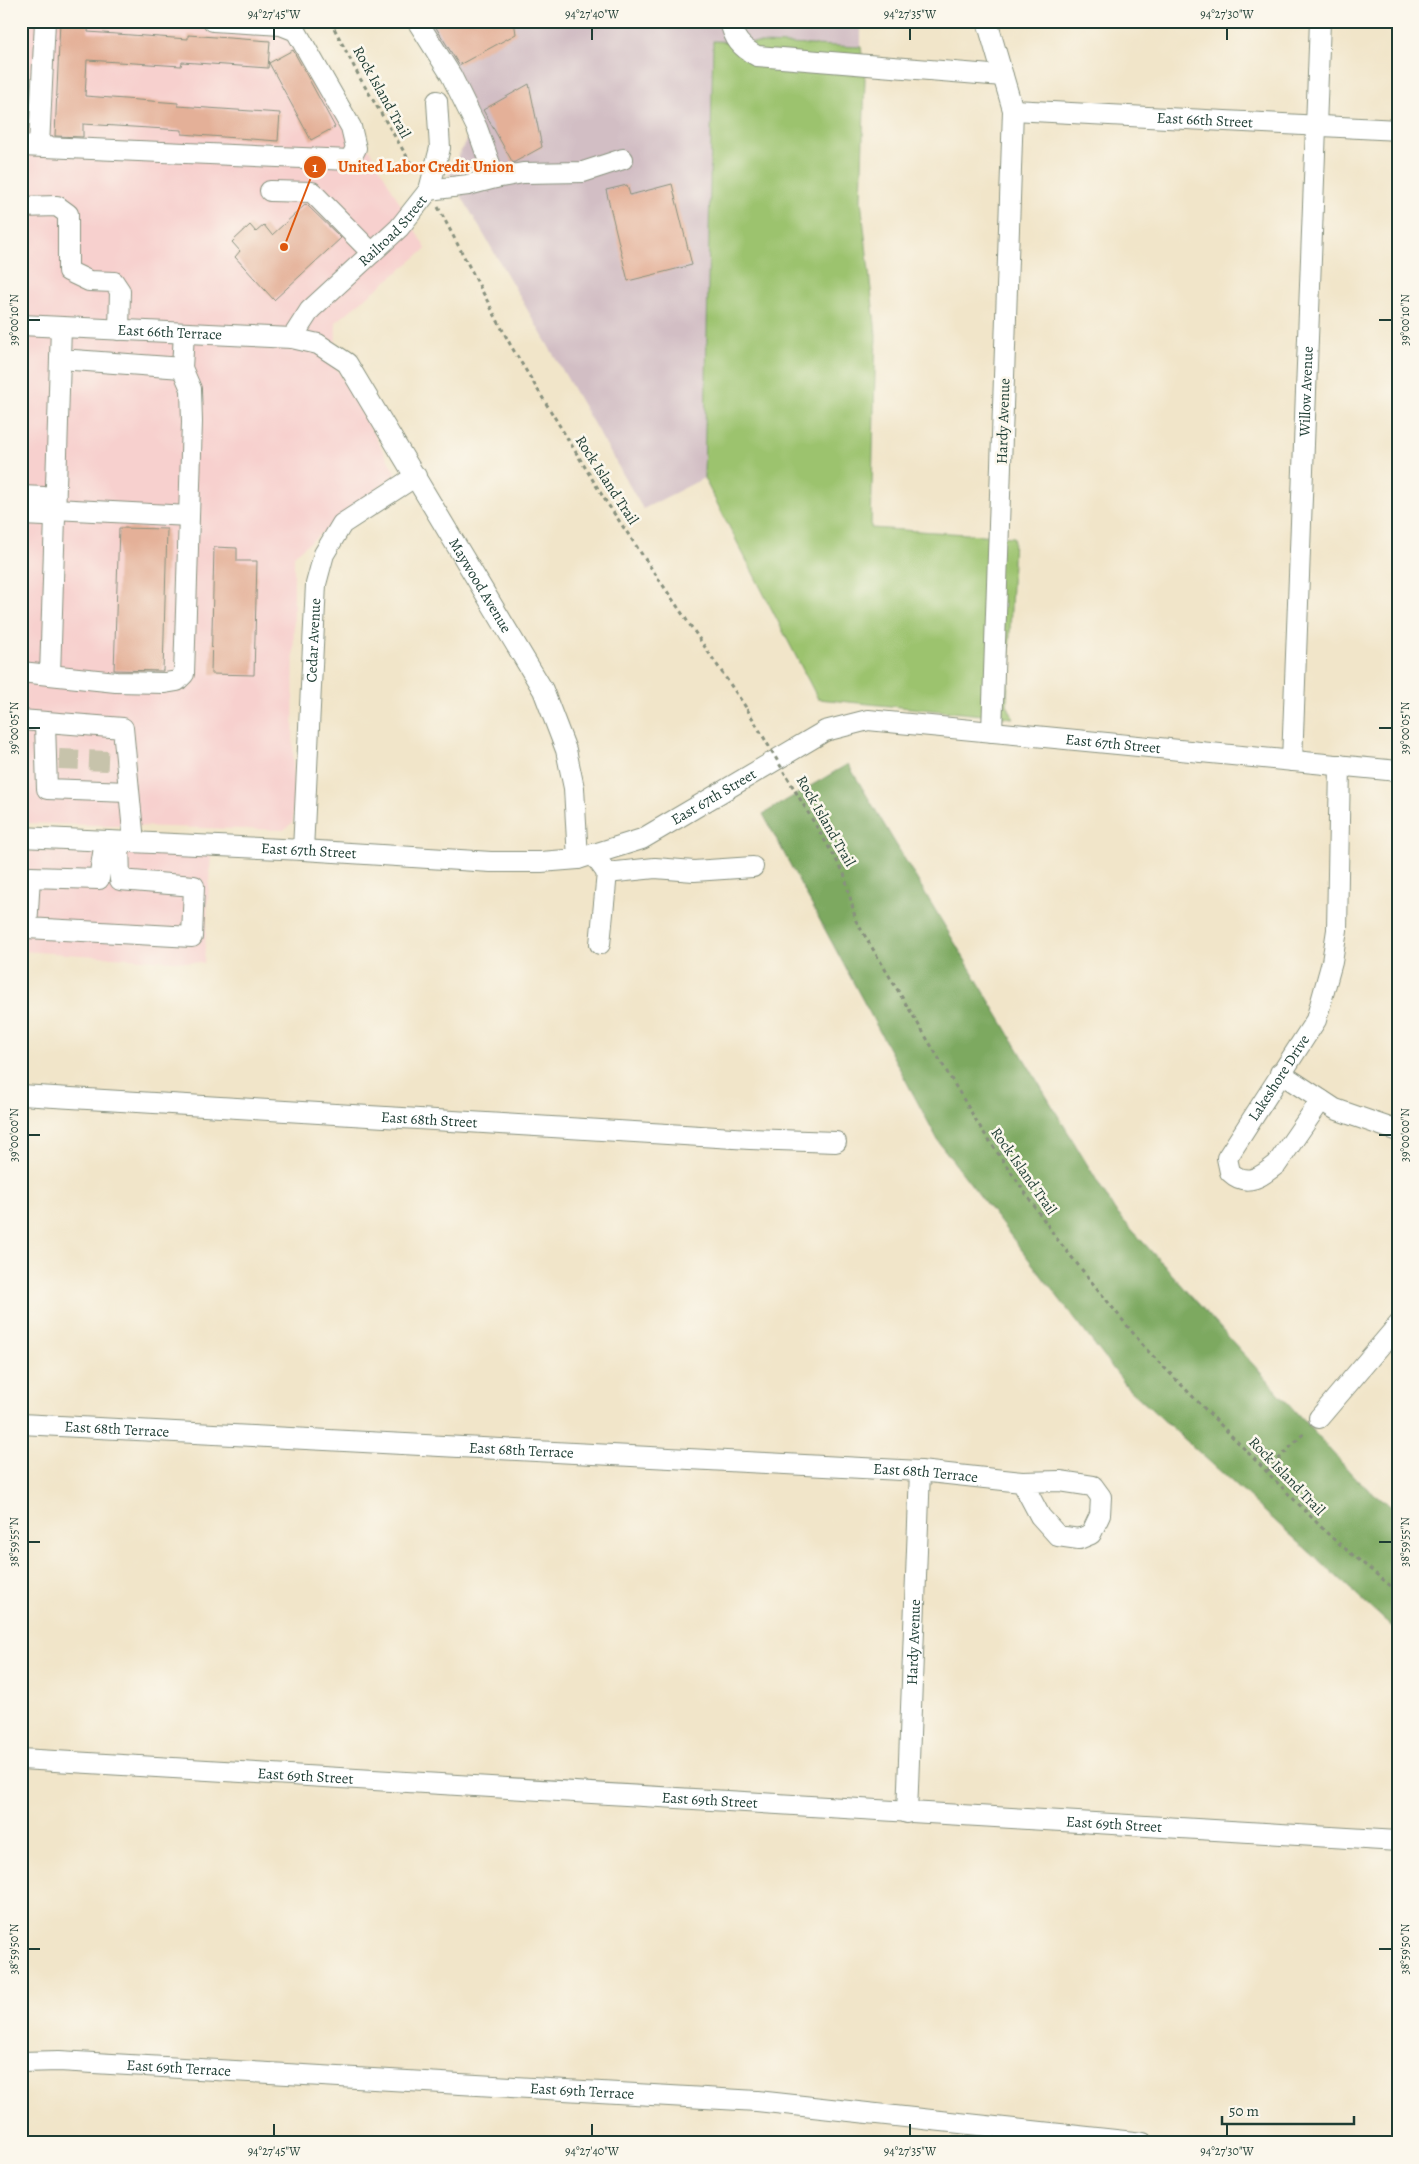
<svg xmlns="http://www.w3.org/2000/svg" width="1419" height="2164" font-family="Alegreya,serif">
<rect width="100%" height="100%" fill="#fbf7ec"/>
<filter id="ink" filterUnits="userSpaceOnUse"><feTurbulence type="fractalNoise" baseFrequency=".02" numOctaves="2"/><feDisplacementMap in="SourceGraphic" scale="10" xChannelSelector="R" yChannelSelector="G"/><feConvolveMatrix kernelMatrix="1 2 1 2 8 2 1 2 1" color-interpolation-filters="sRGB"/></filter>
<filter id="wash" filterUnits="userSpaceOnUse"><feTurbulence type="fractalNoise" baseFrequency=".0096" numOctaves="4" result="noise"/><feDisplacementMap in="SourceGraphic" scale="20" xChannelSelector="R" yChannelSelector="G"/><feGaussianBlur stdDeviation="1.12" result="paint"/><feColorMatrix in="noise" values="0 0 0 0 0 0 0 0 0 0 0 0 0 0 0 0 0 1.4 0 .05"/><feComposite in="paint" operator="in"/></filter>
<g filter="url(#wash)">
<rect width="100%" height="100%" fill="#f1e5c9"/>
<path fill="#f7d0ce" d="M21,21H296L426,249L336,322L335,365L396,474L294,555L293,822L284,830L21,823Z
M33,850L211,855L204,963L21,951V853Z"/>
<path fill="#d2bec4" d="M415,21H861V47L713,41L704,478L643,509L448,173L479,120Z"/>
<path fill="#9cc36e" stroke="#5e8051" d="M713,41L861,47L865,79L861,200L876,334L871,528L1014,537L1007,704L1013,718L818,699L704,478Z"/>
<path fill="#7da961" stroke="#4e734a" d="M848,764L1115,1211L1358,1481L1398,1512V1632L1128,1388L940,1144L763,814Z"/>
<g id="blocks">
<path fill="#e4b098" d="M60,21H89L88,32L188,39V35L270,41L268,68L182,62L181,66L87,60L85,96L178,103V106L280,113L278,141L182,134V130L83,124V137L55,136Z
M432,21H514L516,34L459,65Z
M293,50L335,127L311,140L269,63Z
M529,84L542,147L513,163L483,110Z
M672,184L692,265L628,281L606,190L627,185L630,195Z
M306,204L341,238L274,300L235,257L240,251L232,242L250,225L256,232L264,225L272,235Z
M119,528L167,529L163,671L114,670Z
M214,547L237,548V561H257L254,675L211,674Z"/>
</g>
</g>
<g filter="url(#ink)">
<use href="#blocks" fill-opacity="0" stroke="#88917e" stroke-width="1"/>
<g fill="none" stroke-linecap="round" stroke-linejoin="round">
<path stroke="#c7c3ab" stroke-width="20" stroke-dasharray="20 10" stroke-linecap="butt" d="M59,759L108,761"/>
<defs>
<g id="minor">
<path d="M417,21L451,75L477,128L495,178L523,173L583,172L623,159"/>
<path d="M730,21C734,39 740,47 757,56L1003,76"/>
<path d="M987,21L1013,110L992,732"/>
<path id="s1" d="M1013,110L1398,130"/>
<path d="M21,146L350,160L356,148L351,127L296,31L281,25L213,21"/>
<path d="M39,146L45,21"/>
<path d="M429,190L468,185L495,178"/>
<path d="M270,191L312,192L372,253"/>
<path d="M21,207L57,206L68,214V271L89,281L114,282L120,291L119,330"/>
<path id="s2" d="M21,325L292,338L318,344L347,363L543,690L566,750L574,788L578,859"/>
<path id="s3" d="M292,338L310,310L399,228L429,190L440,148L437,101"/>
<path d="M60,359L182,368"/>
<path d="M21,496L44,497L55,509"/>
<path d="M21,515L45,516L55,509L189,516"/>
<path d="M21,672L116,682L165,683L177,681L184,674L192,422L191,389L182,368L184,333"/>
<path d="M50,675L61,327"/>
<path d="M21,720L123,728L134,842"/>
<path d="M45,723L47,789L128,792"/>
<path id="s4" d="M1292,761L1320,21"/>
<path id="s5" d="M21,837L303,850L491,862H541L578,859L642,839L825,731L868,720L1398,771"/>
<path d="M105,841L99,879L30,877L27,928L192,937L194,886L120,880L119,842"/>
<path id="s6" d="M303,850L316,584L324,554L342,524L416,476"/>
<path d="M593,854L607,873L655,868L694,871L753,867"/>
<path d="M600,944L607,873"/>
<path d="M1280,1073L1335,1109L1398,1131"/>
<path id="s7" d="M21,1095L750,1139L836,1142"/>
<path id="s8" d="M1321,1100L1277,1164C1262,1176 1247,1188 1230,1172L1227,1158L1316,1020L1332,962L1337,930L1340,765"/>
<path d="M1319,1418L1398,1325"/>
<path id="s9" d="M21,1424L920,1471L1022,1482L1060,1481L1093,1486L1101,1497L1100,1515L1091,1534L1079,1539L1058,1536L1040,1516L1022,1482"/>
<path id="s10" d="M21,1759L1398,1841"/>
<path id="s11" d="M907,1813L920,1471"/>
<path id="s12" d="M21,2062L59,2061L757,2101L1143,2143"/>
</g>
</defs>
<use href="#minor" stroke="#88917e" stroke-width="22"/>
<path stroke="#88917e" stroke-width="3" stroke-dasharray="4 4" stroke-linecap="butt" d="M332,21L334,28L361,80L415,170
M438,207L511,346L605,500L747,709
M787,777L844,873L856,921L982,1130L1057,1239L1146,1349L1331,1537L1398,1592
M1267,1471L1306,1431"/>
<use href="#minor" stroke="#fff" stroke-width="20"/>
<path stroke="#88917e" stroke-width="3" stroke-dasharray="4 4" stroke-linecap="butt" d="M747,709L787,777"/>
</g>
</g>
<path fill="none" stroke="#1f3d34" stroke-width="2" d="M274,28V40M592,28V40M910,28V40M1227,28V40M28,320H40M1379,320H1392M28,728H40M1379,728H1392M28,1135H40M1379,1135H1392M28,1542H40M1379,1542H1392M28,1949H40M1379,1949H1392M274,2124V2136M592,2124V2136M910,2124V2136M1227,2124V2136"/>
<g text-anchor="middle" stroke-width="5" stroke-linejoin="round" paint-order="stroke">
<g font-size="15" fill="#1f3d34" stroke="#fbf7ec">
<text transform="translate(382 92) rotate(61)" y="5">Rock Island Trail</text>
<text dy="5" stroke="none"><textPath href="#s1" startOffset="192">East 66th Street</textPath></text>
<text dy="5" stroke="none"><textPath href="#s3" startOffset="148">Railroad Street</textPath></text>
<text dy="5" stroke="none"><textPath href="#s2" startOffset="149">East 66th Terrace</textPath></text>
<text dy="5" stroke="none"><textPath href="#s4" startOffset="370">Willow Avenue</textPath></text>
<text transform="translate(1003 421) rotate(-88)" y="5">Hardy Avenue</text>
<text transform="translate(607 480) rotate(57)" y="5">Rock Island Trail</text>
<text dy="5" stroke="none"><textPath href="#s2" startOffset="592">Maywood Avenue</textPath></text>
<text dy="5" stroke="none"><textPath href="#s6" startOffset="210">Cedar Avenue</textPath></text>
<text dy="5" stroke="none"><textPath href="#s5" startOffset="1128">East 67th Street</textPath></text>
<text dy="5" stroke="none"><textPath href="#s5" startOffset="708">East 67th Street</textPath></text>
<text transform="translate(826 821) rotate(60)" y="5">Rock Island Trail</text>
<text dy="5" stroke="none"><textPath href="#s5" startOffset="288">East 67th Street</textPath></text>
<text dy="5" stroke="none"><textPath href="#s8" startOffset="241">Lakeshore Drive</textPath></text>
<text dy="5" stroke="none"><textPath href="#s7" startOffset="409">East 68th Street</textPath></text>
<text transform="translate(1024 1171) rotate(55)" y="5">Rock Island Trail</text>
<text dy="5" stroke="none"><textPath href="#s9" startOffset="96">East 68th Terrace</textPath></text>
<text dy="5" stroke="none"><textPath href="#s9" startOffset="501">East 68th Terrace</textPath></text>
<text dy="5" stroke="none"><textPath href="#s9" startOffset="906">East 68th Terrace</textPath></text>
<text transform="translate(1287 1476) rotate(46)" y="5">Rock Island Trail</text>
<text dy="5" stroke="none"><textPath href="#s11" startOffset="171">Hardy Avenue</textPath></text>
<text dy="5" stroke="none"><textPath href="#s10" startOffset="285">East 69th Street</textPath></text>
<text dy="5" stroke="none"><textPath href="#s10" startOffset="690">East 69th Street</textPath></text>
<text dy="5" stroke="none"><textPath href="#s10" startOffset="1095">East 69th Street</textPath></text>
<text dy="5" stroke="none"><textPath href="#s12" startOffset="158">East 69th Terrace</textPath></text>
<text dy="5" stroke="none"><textPath href="#s12" startOffset="562">East 69th Terrace</textPath></text>
</g>
</g>
<path fill="none" stroke="#de580e" stroke-width="2" d="M284 247L315 167"/>
<g fill="#de580e" stroke="#fbf7ec" stroke-width="2">
<circle cx="284" cy="247" r="5"/>
<circle cx="315" cy="167" r="12"/>
</g>
<g font-size="15" text-anchor="middle" font-weight="bold" fill="#fff">
<text x="315" y="172">1</text>
</g>
<g font-size="16" text-anchor="middle" font-weight="bold" fill="#de580e" stroke="#fbf7ec" stroke-width="5" stroke-linejoin="round" paint-order="stroke">
<text x="426" y="172">United Labor Credit Union</text>
</g>
<rect width="1419" height="2164" fill="none" stroke="#fbf7ec" stroke-width="55"/>
<path d="M1222 2116v8h132v-8" fill="none" stroke="#1f3d34" stroke-width="2.5"/>
<text x="1229" y="2116" font-size="15" fill="#1f3d34" stroke="#fbf7ec" stroke-width="4" paint-order="stroke">50 m</text>
<rect x="28" y="28" width="1364" height="2108" fill="none" stroke="#1f3d34" stroke-width="2"/>
<g font-size="12" text-anchor="middle" fill="#1f3d34">
<text x="274" y="18">94°27'45"W</text>
<text x="592" y="18">94°27'40"W</text>
<text x="910" y="18">94°27'35"W</text>
<text x="1227" y="18">94°27'30"W</text>
<text transform="translate(14 320) rotate(-90)" y="4">39°00'10"N</text>
<text transform="translate(1405 320) rotate(-90)" y="4">39°00'10"N</text>
<text transform="translate(14 728) rotate(-90)" y="4">39°00'05"N</text>
<text transform="translate(1405 728) rotate(-90)" y="4">39°00'05"N</text>
<text transform="translate(14 1135) rotate(-90)" y="4">39°00'00"N</text>
<text transform="translate(1405 1135) rotate(-90)" y="4">39°00'00"N</text>
<text transform="translate(14 1542) rotate(-90)" y="4">38°59'55"N</text>
<text transform="translate(1405 1542) rotate(-90)" y="4">38°59'55"N</text>
<text transform="translate(14 1949) rotate(-90)" y="4">38°59'50"N</text>
<text transform="translate(1405 1949) rotate(-90)" y="4">38°59'50"N</text>
<text x="274" y="2155">94°27'45"W</text>
<text x="592" y="2155">94°27'40"W</text>
<text x="910" y="2155">94°27'35"W</text>
<text x="1227" y="2155">94°27'30"W</text>
</g>
</svg>
